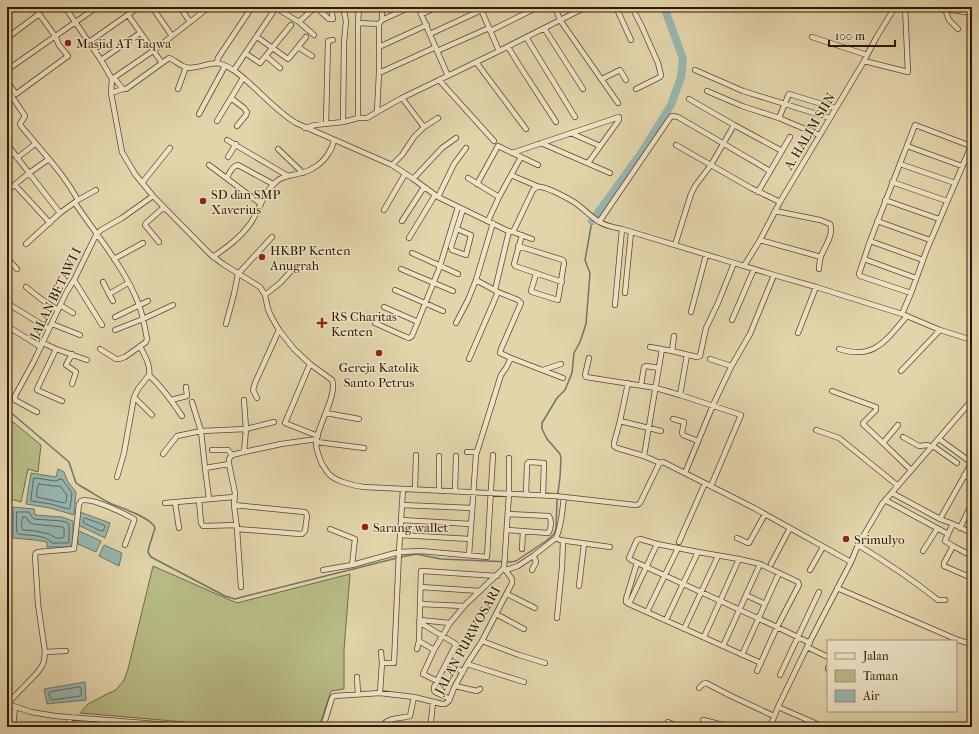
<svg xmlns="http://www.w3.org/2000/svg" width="979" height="734" font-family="'IM FELL French Canon',serif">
<rect width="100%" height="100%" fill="#e3d5aa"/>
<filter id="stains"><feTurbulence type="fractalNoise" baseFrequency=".005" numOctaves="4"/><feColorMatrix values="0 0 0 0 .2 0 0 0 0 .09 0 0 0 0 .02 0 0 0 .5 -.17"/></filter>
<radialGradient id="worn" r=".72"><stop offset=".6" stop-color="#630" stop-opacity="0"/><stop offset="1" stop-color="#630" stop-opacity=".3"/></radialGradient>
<path fill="#b8bc85" stroke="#736a44" d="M7,417L41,445L38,472L28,469L21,502L7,498Z
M153,566L237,603L350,574L344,650V689L331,691L319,727H243L80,713L88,704L105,695L116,690L124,680L128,669Z"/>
<path fill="#97b7b1" stroke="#6d776b" d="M58,469L64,472L68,482L76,492L74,515L50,508L26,504L31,473L56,477Z
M13,507L34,509L35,515L62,517L73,521V547H47V542L35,540L13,538Z
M80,512L110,523L105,538L78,525Z
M77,530L101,541L96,552L78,544Z
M104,545L122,553L119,566L99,556Z
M85,682L86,700L47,704L44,689Z"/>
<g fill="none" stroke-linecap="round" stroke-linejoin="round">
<path stroke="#62685a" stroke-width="1" d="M34,478H36L55,481L61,479H62L72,493L70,508L68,509L51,504L31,501V499Z
M39,484L54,486H60L67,495L66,502L64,503L37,497C36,494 37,487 39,484Z
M17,512H29L32,517L34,519L62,521L68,523L69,525V542L67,543H52C45,534 29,536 18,534L17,533Z
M23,517H26L29,522L33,524L63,527L64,528V537L62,538H56L49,534L36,531L23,530C21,527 21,520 23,517Z
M85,518L104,525L105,527L103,531H101L84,523L83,520Z
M80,687C82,689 82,694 80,696L52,700L50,698L49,694L50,692Z"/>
<path stroke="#6d776b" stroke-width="1.5" d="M7,407L9,411L69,462L76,483L79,485C90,491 101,499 112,504C122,508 152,518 155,528L149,547L148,552L151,557L225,596L235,599L242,597L397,558
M401,557L416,554L441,559L511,562L516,561L546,541L554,534L556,529L557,501L560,477L561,459L560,454L547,439L542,429V423L557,398L565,390L572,373L574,353L580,342L586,324L590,273L585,260L592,221"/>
<path stroke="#97b7b1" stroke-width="8" d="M592,221L642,152L671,105L681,77L683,59L664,7"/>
<defs>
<path id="minor" d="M65,7L101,60L112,79L111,93L122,152L135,174L153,196L210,254L223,264L260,287L265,295L268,309L271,316L279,330L294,349L310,364L332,380C338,395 317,426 316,443C316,450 319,457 322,464C324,467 326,471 329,474C335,481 354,486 364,487L555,496L635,505H637L640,503L659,464L660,463L663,462L754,508L851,562
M152,7L172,36
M180,7L190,22
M316,7L329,19H333L331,7
M418,7L448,76
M480,7L499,51
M555,7L560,20L618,103
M616,7L631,40
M632,7L642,27L658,63L661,75L660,77L636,89
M888,7L893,10
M933,7L972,13
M945,9L949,20L958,29
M7,10L12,7
M37,11L42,7
M281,11L299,22L314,35
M422,14L437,7
M128,15L162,63
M382,20V7
M299,22L315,7
M358,23L359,7
M544,28L583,89
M490,31L538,7
M430,34L488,7
M257,37L288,59L289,58L306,37
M526,37L575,117
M812,37L867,55
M7,38L39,14
M89,42L139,7
M298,47L312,56
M379,47L427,25
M508,47L521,68L556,122
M437,51L489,28
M245,53L260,63L291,25
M266,56L280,68
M101,60L140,33
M864,61L908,72L905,7
M476,62L526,129
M217,63L218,58L252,7
M7,70L97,7
M234,70L275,9
M695,70L743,91L830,118
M379,73L436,47
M114,78L122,88L123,89H126L169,58C175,60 179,65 185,67C197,71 210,60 221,64C231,67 239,74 247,81C263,95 278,112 296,123L392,165L412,178L438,197L508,231L513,232L514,230L533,190C535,188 538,186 541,187C549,188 572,200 578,205C585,210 590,216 598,221C605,226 613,227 622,229L734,263L774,275L816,287L902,314L940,330L972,340
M112,79L153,51L209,7
M602,79L620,70L626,80
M439,80L494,141
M7,81L16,94L68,56L59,45L55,36L34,7
M7,89L25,116L20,124L21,126C34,142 48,157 61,174C67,182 73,191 78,200
M178,89L186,67
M707,91L742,106L779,118L819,135
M111,93L123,89
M231,98L244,108L247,112L246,115L237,126
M402,98L424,127
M689,99L734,125
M377,112L402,98L499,51L586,7
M199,114L225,66
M358,118V23L379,24
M779,118L788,96L789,94L835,108
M217,121L243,78
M343,122L344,43L346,21L343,7
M326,124L328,41L333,40
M305,128L315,125L343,122L358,118H367L377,112L379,73V24L382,20L410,7
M571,133L600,146
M227,140L288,176
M541,143L610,173
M7,144L29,173L49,159
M676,145L751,188L780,202
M907,146L962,166
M278,149L303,173
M512,153L619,117V120L588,163
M228,157L236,144
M7,158L14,153
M17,158L35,144
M900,164L955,183
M209,165L261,204
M392,165L402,155L414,137L424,127L438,118
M511,175L539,187
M227,178C229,173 232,166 238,165L273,184
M468,178L499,197L488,221
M413,179L442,148L456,138
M892,182L947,201
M142,183L170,148
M477,184L498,146L538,165
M15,185L50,223
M7,191L29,173L60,213
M758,192L790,137
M438,197L454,164L466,148
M499,197L521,157
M885,200L939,219
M75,203C97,236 125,268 139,305C143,316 145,328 147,339L146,342L125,357L119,359H116L100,349
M384,210L405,174
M775,211L820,220L830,224C834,235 825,246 821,256C820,260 819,265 819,269
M402,221L424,187
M877,221L930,240
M599,222L670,118L672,116L678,117L770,171
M457,229L471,235L466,255L452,250L451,247L463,209
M513,232L532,239
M522,235L514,264L515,266L562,282
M409,238L435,195
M760,240L821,257
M870,241L923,260
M159,242L145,225L146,223L164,207
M26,244L60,213L78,200L96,190
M675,245L691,194L695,186L711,165L734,125L782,151
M518,246L563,260L564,263L558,300L532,292L531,291L536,274
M412,253L458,274
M213,257C227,247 240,238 250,224C259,211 263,193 276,182C283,175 292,176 301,173C311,171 323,163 328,154C331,150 333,145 334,140
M7,258L17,269
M114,259L143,243
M864,259L916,278
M744,266L760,240L780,202L864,61L876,38L895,7
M401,269L453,291
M74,280L102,325
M103,282L109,294L128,283
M26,287L41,299L58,310
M395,290L443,311
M495,290L509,231
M498,292L518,300L521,303L501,349L500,353L511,358L563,378
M625,293L631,232
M109,294L113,301
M265,295L280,283L293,269
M7,303L49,329
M60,305L73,313
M615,305L622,229
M384,307L418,322
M691,312L706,255
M902,314L911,293L927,249L971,146L915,125L870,241L859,274L860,276L911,293
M115,317L148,301
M732,320L754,269
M375,323L406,337L409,338L412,336L439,269L458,207
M456,323L468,300L476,280L493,223
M52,324L80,335
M226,324L234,294L238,274L272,237
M7,326L41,347
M115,330L143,319L173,305
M798,333L816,287
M674,336L672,351L697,357L700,356L706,328L718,303L734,263
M43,343L56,349L87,360
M650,347L672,351
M56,349L37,389V390L62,401
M839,349C875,360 885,341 907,316
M72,354L66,365L76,372L72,384
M589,358L585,375L586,377L656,388L680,395L687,355
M469,359L498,292L476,280
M710,359L731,366
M310,364L285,423L318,436
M543,370L561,364
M901,371L940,330
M149,375C162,387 172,401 182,416
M628,383L620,421L614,443V446L617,448L644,456L660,463
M641,385L644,367L646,366L659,368
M832,391L876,407V410L863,423V424L883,443L911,470
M680,395L741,415L711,486
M134,397L152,415
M257,398L253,390L255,383L279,330
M171,400L187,396L186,387
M37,412L15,400V396L34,361L66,293L74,280L96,235L101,230L122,218L153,196
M326,413L359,419
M673,419L684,422L682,433L683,435L698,441
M620,421L661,431
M274,422L246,429L244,452L281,444L317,439
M816,430L839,438L897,485
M903,437L919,446L928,445L931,448
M939,439L972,463
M317,442L364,448
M883,443L898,425
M933,446L957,463
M212,450H228L232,455
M244,452L232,455L229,459V464L205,468L201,431L246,429L244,400
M467,452H476
M163,454L177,436L201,431L192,402
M644,456L662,349
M229,464L235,493L234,505L237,529L300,534H302L305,531L307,516L306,513L304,512L234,505
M205,468L209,499
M685,473L713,405L732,365L750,334L774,275
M964,475L972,480
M117,477L124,453L134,397L138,389L149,375C151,365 144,355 140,346
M415,489L416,455
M439,491V456
M455,491L456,456
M892,493L940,519L953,524
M526,495L527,464L529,462L544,463L543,495
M199,500L201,523L203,526L237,525
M885,500L948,534L945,541L953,546L944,563V566L972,578
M175,502L179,528
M165,503L234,497
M402,505L472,508
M940,519L971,464
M401,520L471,524
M960,528L972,503
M237,529L241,587
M330,529L355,539L352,565
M507,530L548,533L549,532C551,528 552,520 549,516L508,514
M948,534L953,524L972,533
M400,535L470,539
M556,538L560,540L610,547
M737,538L748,543H749L765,514
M679,542L705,483
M858,545C886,562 913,580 938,600H945
M953,546L972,556
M522,549L523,531
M923,551L937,529
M469,555L476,455L501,375L506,368L511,358
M637,563L626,599V602L629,604L761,663
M771,564L790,528
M323,570L352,565L399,552L421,551L487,557L493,455
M506,570L518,566L533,556
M532,570L536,562L535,559L533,556L556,538C562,525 562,511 564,497
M810,570L823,547
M579,586L584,544
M421,587L480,591
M837,588L958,640L972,644
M507,594L535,608
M746,595L765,604
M420,604L464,606
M629,604L657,544
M647,612L678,548
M496,614L524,629
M557,618L562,567L563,541
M420,620L450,623
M666,620L698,552
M419,622L456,644L434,687V690L435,692L450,699
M684,629L718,556
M704,637L739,559
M482,641L519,655L545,663
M723,646L760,564
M807,647L828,657
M417,649L419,641
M434,650L419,641L421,571H423L497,576
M45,652L66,651
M381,652L382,663
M742,655L779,573
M447,662L463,672
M467,664L524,682
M828,668V669
M757,671L777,627L799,585L798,582L760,564L739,559L698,552L657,544L640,539L637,540L629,558L631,560L777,627L810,643
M780,675L819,592
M357,677L358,694
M437,681L423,674L434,650L450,623L466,604L504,568
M455,686L477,691L480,689
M699,688L703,684L706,683L731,696L774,716
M7,690L8,670
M380,693L382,663H394L399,552L403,489
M7,704L37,673L42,666L44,661L45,652L38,604L35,555L36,553L38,552L74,549L79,504C80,503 81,502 81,501C90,496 125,514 134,519V521L125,545
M7,704L31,712L55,716L195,727
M778,707L824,727
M703,720L731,727
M431,721L433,702
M668,722L679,727
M13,727L15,707
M69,727L70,717
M323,727L332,698L334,696L380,693L414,697L442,704H445L449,701L454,688L467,664L482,641L512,583V579L504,568L509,494V458
M382,727C387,717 400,719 410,716L414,697
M770,727L778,707L807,647L851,562L858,545L882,504L972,400"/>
</defs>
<use href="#minor" stroke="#5b472c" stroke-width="6"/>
<use href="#minor" stroke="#ede4c8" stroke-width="4.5"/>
</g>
<g fill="#8f2418" stroke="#ede4c8" stroke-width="1.5">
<circle cx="68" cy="43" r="4"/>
<circle cx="203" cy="201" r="4"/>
<circle cx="262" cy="257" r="4"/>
<path d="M320 317h4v4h4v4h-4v4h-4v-4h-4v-4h4z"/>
<circle cx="379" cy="353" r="4"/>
<circle cx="365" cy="527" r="4"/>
<circle cx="846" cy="539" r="4"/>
</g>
<g text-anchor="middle" stroke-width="3" stroke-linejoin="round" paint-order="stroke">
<g font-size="13" fill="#2e1802" stroke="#ede4c8" text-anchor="start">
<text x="76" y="48">Masjid AT Taqwa</text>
<text x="211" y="199">SD dan SMP<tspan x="211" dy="15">Xaverius</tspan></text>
<text x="270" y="255">HKBP Kenten<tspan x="270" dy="15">Anugrah</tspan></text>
<text x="331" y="321">RS Charitas<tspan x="331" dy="15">Kenten</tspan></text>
<text x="379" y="372" text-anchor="middle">Gereja Katolik<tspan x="379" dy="15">Santo Petrus</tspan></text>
<text x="373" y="532">Sarang wallet</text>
<text x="854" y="544">Srimulyo</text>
</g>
<g font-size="13" fill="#2e1802" stroke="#ede4c8">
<text transform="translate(809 131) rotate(-59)" y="5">A. HALIM SIIN</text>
<text transform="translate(55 293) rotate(-64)" y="5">JALAN BETAWI I</text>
<text transform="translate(467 640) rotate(-61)" y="5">JALAN PURWOSARI</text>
</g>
</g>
<rect width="979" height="734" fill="none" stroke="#e3d5aa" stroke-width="24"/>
<rect x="8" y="8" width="963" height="718" fill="none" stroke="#2e1802" stroke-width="2"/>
<rect x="12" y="12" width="955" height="710" fill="none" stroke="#2e1802"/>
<rect x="827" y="640" width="130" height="72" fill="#ede4c8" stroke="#a19279"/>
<rect x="835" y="653" width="20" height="6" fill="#ede4c8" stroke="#a19279"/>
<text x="863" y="660" font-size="12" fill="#2e1802">Jalan</text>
<rect x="835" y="670" width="20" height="12" fill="#b8bc85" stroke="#a19279"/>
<text x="863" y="680" font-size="12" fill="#2e1802">Taman</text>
<rect x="835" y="690" width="20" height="12" fill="#97b7b1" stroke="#a19279"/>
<text x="863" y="700" font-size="12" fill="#2e1802">Air</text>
<path d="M829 40v6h66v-6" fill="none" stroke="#2e1802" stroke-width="2"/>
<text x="835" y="40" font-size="12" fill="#2e1802" stroke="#ede4c8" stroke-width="3" paint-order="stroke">100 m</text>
<rect width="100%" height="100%" filter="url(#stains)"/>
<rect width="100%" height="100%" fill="url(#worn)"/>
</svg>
